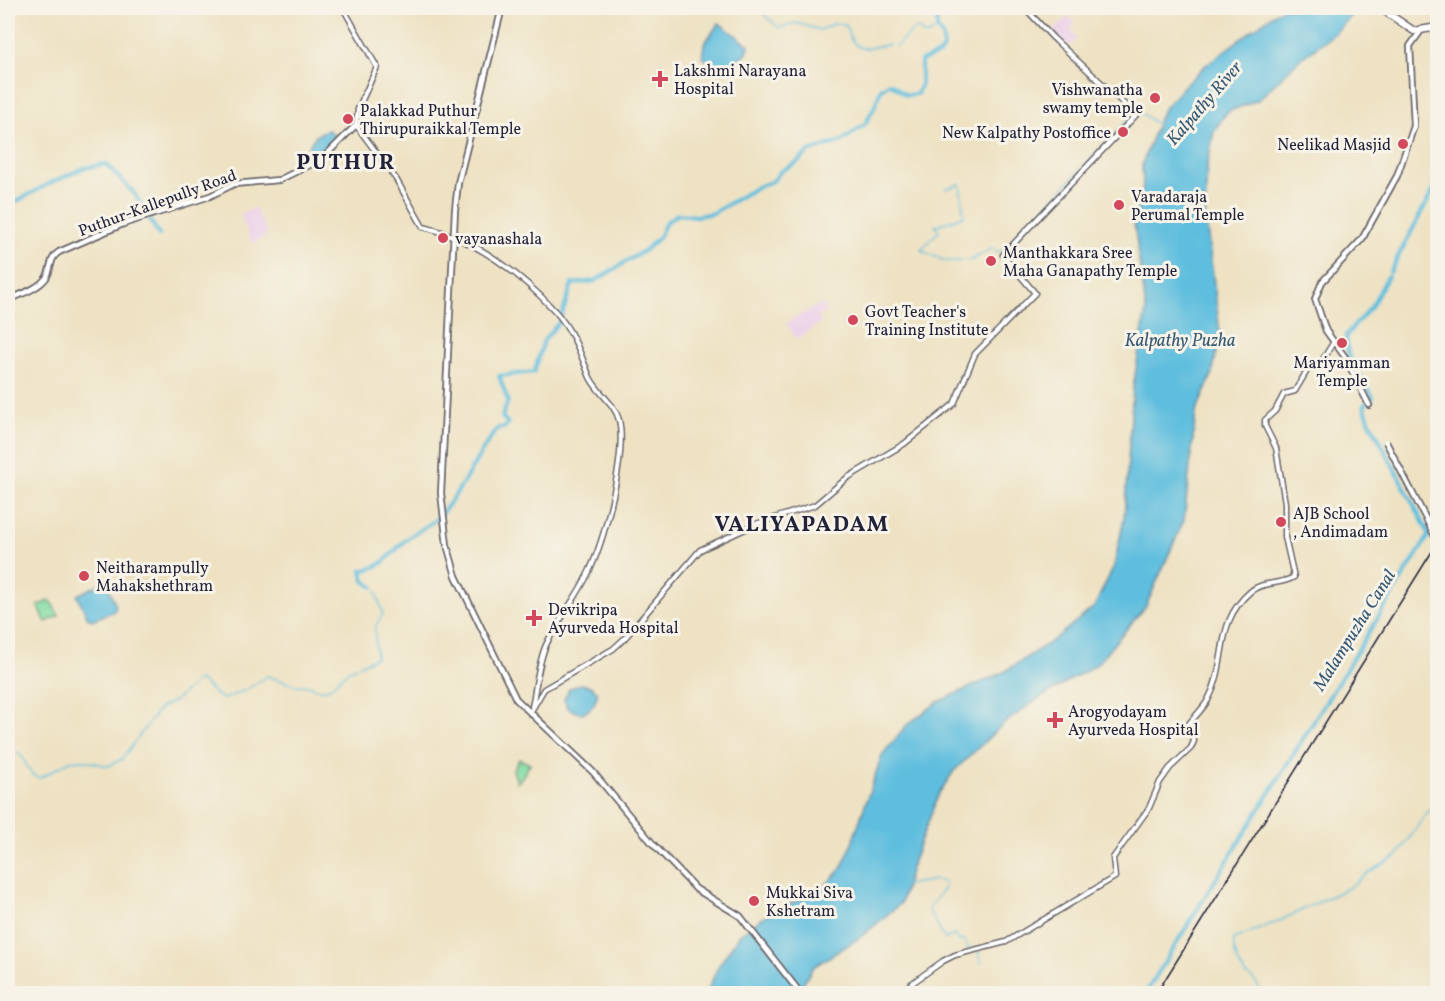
<svg xmlns="http://www.w3.org/2000/svg" width="1445" height="1001" font-family="Vollkorn,serif">
<rect width="100%" height="100%" fill="#f7f3e8"/>
<filter id="ink" filterUnits="userSpaceOnUse"><feTurbulence type="fractalNoise" baseFrequency=".0167" numOctaves="2"/><feDisplacementMap in="SourceGraphic" scale="12" xChannelSelector="R" yChannelSelector="G"/><feConvolveMatrix kernelMatrix="1 2 1 2 8 2 1 2 1" color-interpolation-filters="sRGB"/></filter>
<filter id="wash" filterUnits="userSpaceOnUse"><feTurbulence type="fractalNoise" baseFrequency=".008" numOctaves="4" result="noise"/><feDisplacementMap in="SourceGraphic" scale="24" xChannelSelector="R" yChannelSelector="G"/><feGaussianBlur stdDeviation="1.35" result="paint"/><feColorMatrix in="noise" values="0 0 0 0 0 0 0 0 0 0 0 0 0 0 0 0 0 1.4 0 .05"/><feComposite in="paint" operator="in"/></filter>
<g filter="url(#wash)">
<rect width="100%" height="100%" fill="#eee2c3"/>
<path fill="#ecd1e9" d="M1068,16L1075,23L1071,29L1077,39L1069,46L1052,32Z
M255,208L268,234L252,244L240,214Z
M822,303L827,311L818,316L821,323L796,339L786,323Z"/>
<path fill="#84dda2" stroke="#53806e" stroke-width="1.5" d="M50,600L59,616L46,622L38,606Z
M519,759L530,764L520,780L517,782L513,770Z"/>
<path fill="#5fbede" stroke="#40708c" stroke-width="1.5" d="M1282,8H1359L1335,33L1298,61L1258,100L1227,112L1214,131L1207,166L1205,212L1220,333L1212,375L1196,412L1184,520L1146,606L1096,665L1038,699L1001,726L954,771L939,793L913,861L901,903L861,937L813,967L797,993L706,994L719,965L740,934L768,914L821,890L841,869L850,849L882,755L907,725L938,702L1004,672L1052,641L1094,607L1114,566L1124,519L1133,387L1146,310L1134,223L1143,187L1142,164L1162,111L1183,87L1207,64Z
M719,23L749,45L747,53L726,70L720,66L717,69L702,57L704,44Z
M329,130L337,138L336,141L314,160L307,153C310,141 316,132 329,130Z
M106,581L116,606L114,611L92,620L88,618L77,595Z
M580,684L590,686L598,692C594,710 583,720 567,707L564,699L569,689Z"/>
<g fill="none" stroke-linecap="round" stroke-linejoin="round">
<path stroke="#5fbede" stroke-width="1.5" d="M757,8L779,28L796,23L820,30L833,24L845,25C848,30 849,37 853,42C863,55 878,44 889,45
M895,47L913,30L919,29L923,35H929L937,29
M1137,115L1140,112L1159,126
M945,189L960,184L964,216L935,226L939,231L921,250L945,261H955L971,260L993,248L997,252L1004,250L1130,118
M8,758L15,752L21,755L32,775L40,778L70,761L82,760L108,766L122,759L160,708L176,700L198,680C210,685 212,696 224,699L246,690L267,676L295,685L312,686L315,689H328L348,671L376,657L375,628L383,613L376,592
M906,885L936,880L945,882V887L928,909L930,913L945,939L954,935L959,941L964,940L968,949L975,948
M978,951L981,963
M1257,994L1260,990C1255,977 1250,980 1244,972C1237,963 1232,948 1234,939L1279,921L1350,887L1366,874L1397,856L1429,810L1438,805"/>
<path stroke="#5fbede" stroke-width="4" d="M84,168L106,164L134,193L146,213
M58,180L81,169
M8,206L54,181
M149,218L159,235
M1390,272L1438,181
M562,315L572,284L595,281L645,250L659,237L666,222L678,214L696,216L713,213L757,187L773,181L781,171L796,163L810,151L842,141L865,124L874,108L881,89L890,83L906,95L917,94L921,84V61L939,54L944,47L942,36L937,29V8
M373,587L364,581L362,570C384,568 390,554 406,540C416,531 430,526 439,516C463,490 476,455 498,428H504L508,423L502,417L508,401L499,376L534,372L544,340L560,321
M1145,994L1428,537V532L1369,420L1364,405L1373,397L1348,354L1346,335L1371,307L1388,276"/>
</g>
</g>
<g filter="url(#ink)">
<g fill="none" stroke-linecap="round" stroke-linejoin="round">
<defs>
<path id="tertiary" d="M343,8L377,67L358,109L356,125L396,179L423,227C474,238 520,273 555,311C572,330 580,352 589,375C595,391 615,403 619,420C627,455 604,542 588,574C576,599 558,620 546,645C538,663 536,687 532,707
M530,713L544,689L613,649L624,639L700,550L756,524L815,505L847,478L904,444L954,404L975,354L1035,293L1003,255L1136,115L1053,38L1025,8
M897,994L943,961L955,955L1006,942L1115,877L1113,858L1149,808L1160,782L1170,768L1191,748L1194,741L1188,725C1194,717 1203,709 1208,700C1229,662 1213,623 1251,591C1263,581 1281,585 1294,577L1285,537V503L1276,448L1265,426V420L1275,411L1284,394L1295,391L1308,369L1320,364L1333,343"/>
<path id="secondary" d="M502,8L458,183L455,210L441,493L447,545L456,576L516,699L593,772L653,844L696,889L740,916L801,994
M8,300C19,295 38,289 46,278C52,269 49,258 59,252L123,224L210,196L234,184L279,180L322,159L356,125
M1369,405L1345,357L1326,331L1315,299L1322,282L1362,239L1397,176L1414,126L1410,46L1420,32"/>
<path id="trunk" d="M1380,8L1414,31L1438,27"/>
</defs>
<use href="#tertiary" stroke="#69656b" stroke-width="7"/>
<use href="#secondary" stroke="#69656b" stroke-width="8"/>
<use href="#trunk" stroke="#69656b" stroke-width="9"/>
<use href="#tertiary" stroke="#fff" stroke-width="4"/>
<use href="#secondary" stroke="#fff" stroke-width="4.5"/>
<use href="#trunk" stroke="#fff" stroke-width="6"/>
<path stroke="#22223b" stroke-width="1.5" d="M1156,994L1438,542"/>
<defs>
<path id="secondary-bridge" d="M1386,442L1438,542"/>
</defs>
<use href="#secondary-bridge" stroke="#69656b" stroke-width="8" stroke-linecap="butt"/>
<use href="#secondary-bridge" stroke="#fff" stroke-width="4.5"/>
</g>
</g>
<g fill="#d1495b" stroke="#f7f3e8" stroke-width="2">
<path d="M657 70h6v6h6v6h-6v6h-6v-6h-6v-6h6z"/>
<circle cx="1155" cy="98" r="6"/>
<circle cx="348" cy="119" r="6"/>
<circle cx="1123" cy="132" r="6"/>
<circle cx="1403" cy="144" r="6"/>
<circle cx="1119" cy="205" r="6"/>
<circle cx="443" cy="238" r="6"/>
<circle cx="991" cy="261" r="6"/>
<circle cx="853" cy="320" r="6"/>
<circle cx="1342" cy="343" r="6"/>
<circle cx="1281" cy="522" r="6"/>
<circle cx="84" cy="576" r="6"/>
<path d="M531 609h6v6h6v6h-6v6h-6v-6h-6v-6h6z"/>
<path d="M1052 711h6v6h6v6h-6v6h-6v-6h-6v-6h6z"/>
<circle cx="754" cy="901" r="6"/>
</g>
<g text-anchor="middle" stroke-width="6" stroke-linejoin="round" paint-order="stroke">
<g font-size="16" fill="#22223b" stroke="#f7f3e8" text-anchor="start">
<text x="674" y="76">Lakshmi Narayana<tspan x="674" dy="18">Hospital</tspan></text>
<text x="1143" y="95" text-anchor="end">Vishwanatha<tspan x="1143" dy="18">swamy temple</tspan></text>
<text x="360" y="116">Palakkad Puthur<tspan x="360" dy="18">Thirupuraikkal Temple</tspan></text>
<text x="1111" y="138" text-anchor="end">New Kalpathy Postoffice</text>
<text x="1391" y="150" text-anchor="end">Neelikad Masjid</text>
<text x="1131" y="202">Varadaraja<tspan x="1131" dy="18">Perumal Temple</tspan></text>
<text x="455" y="244">vayanashala</text>
<text x="1003" y="258">Manthakkara Sree<tspan x="1003" dy="18">Maha Ganapathy Temple</tspan></text>
<text x="865" y="317">Govt Teacher's<tspan x="865" dy="18">Training Institute</tspan></text>
<text x="1342" y="368" text-anchor="middle">Mariyamman<tspan x="1342" dy="18">Temple</tspan></text>
<text x="1293" y="519">AJB School<tspan x="1293" dy="18">, Andimadam</tspan></text>
<text x="96" y="573">Neitharampully<tspan x="96" dy="18">Mahakshethram</tspan></text>
<text x="548" y="615">Devikripa<tspan x="548" dy="18">Ayurveda Hospital</tspan></text>
<text x="1068" y="717">Arogyodayam<tspan x="1068" dy="18">Ayurveda Hospital</tspan></text>
<text x="766" y="898">Mukkai Siva<tspan x="766" dy="18">Kshetram</tspan></text>
</g>
<g font-size="16" fill="#22223b" stroke="#f7f3e8">
<text transform="translate(157 202) rotate(-20)" y="6">Puthur-Kallepully Road</text>
</g>
<g font-size="18" font-style="italic" fill="#375974" stroke="#f7f3e8">
<text transform="translate(1204 103) rotate(-49)" y="6">Kalpathy River</text>
<text x="1180" y="346">Kalpathy Puzha</text>
<text transform="translate(1354 630) rotate(-58)" y="6">Malampuzha Canal</text>
</g>
<g font-size="22" font-weight="bold" letter-spacing="1.5" fill="#22223b" stroke="#f7f3e8">
<text x="346" y="169">PUTHUR</text>
<text x="802" y="531">VALIYAPADAM</text>
</g>
</g>
<rect width="1445" height="1001" fill="none" stroke="#f7f3e8" stroke-width="30"/>
</svg>
